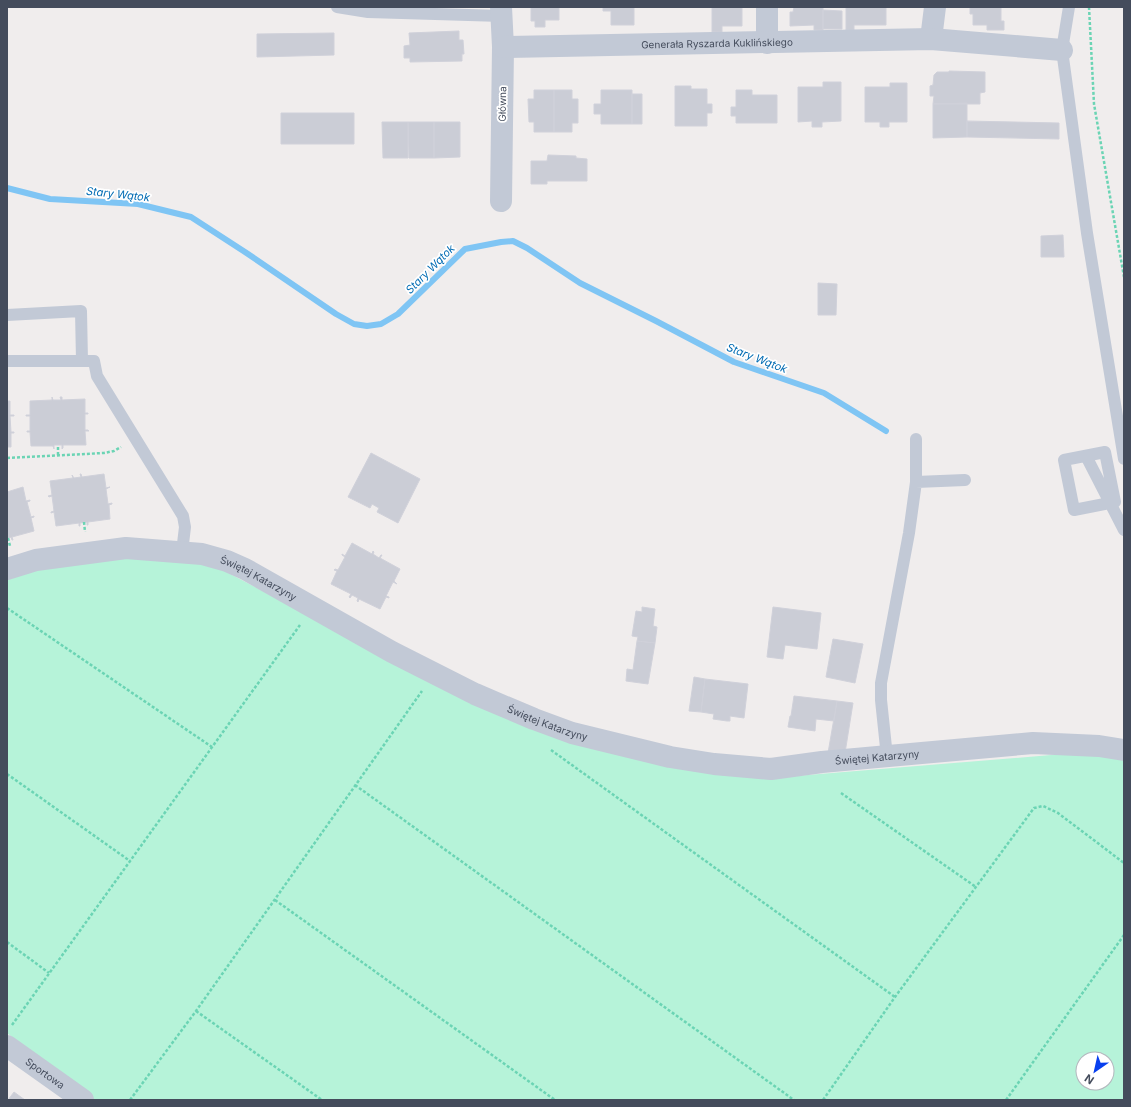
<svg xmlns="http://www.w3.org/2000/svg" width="1131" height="1107" font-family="Inter,sans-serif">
<rect width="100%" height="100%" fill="#f0eded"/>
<path fill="#b6f3d9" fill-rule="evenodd" d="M140,556L215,566L479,705L771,778L1051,755H1113L1124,757V1100H94L7,1033V580L43,568ZM1083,1059H1107V1083H1083Z"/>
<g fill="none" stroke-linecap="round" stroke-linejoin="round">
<path stroke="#7fc5f4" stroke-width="6" d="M7,188L50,199L138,204L191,217L245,252L336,314L354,324L367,326L381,324L398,314L465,249L501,242L513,241L527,248L580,283L656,321L734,362L824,393L886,431"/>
</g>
<path fill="#cbcdd6" stroke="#d0d1da" d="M531,7H559V20H545V27H535V21H531Z
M603,7H634V25H611V11H603Z
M712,7H742V26H722V32H712Z
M794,7H823V30H814V25L790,26V12H793Z
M846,7H886V25H854V30H846Z
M970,7H1001V21H1004V30H987V25H973V14H970Z
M823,10L842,11V29H823Z
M459,31V40H463L464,54H462V61L410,62V58H404V46L410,45L409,33Z
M334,33V55L257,57V34Z
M949,71L985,72V92L980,93V104H933L934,96H930V86L933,85L934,75L937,72H949Z
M823,82H841V121L822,122V127H812V121L798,122V87H823Z
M890,83H907V122H889V127H880V122H865V87H890Z
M675,86H691V89H707V104H712V113H707V126H675Z
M534,90H554V132H534V122H529L528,99H534Z
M554,90H572V99H578V123H572V132H554Z
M601,90H632V124H601V114H594V104H601Z
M736,90H752V95H777V123H736V116H731V107H736Z
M632,94H642V124H632Z
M967,103V137L933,138V104Z
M281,113H354V144H281Z
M967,121L1059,123V139L967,137Z
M382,122H408V158H383Z
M408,122H434V158H409Z
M434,122H460V157L434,158Z
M548,155L576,156V158L587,159V181H547V184H531V161H547Z
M1063,235L1064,257H1041V236Z
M818,283L837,284L836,315H818Z
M52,397L53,400H61L60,397H62V400L85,399V413H88V414H85V430H88L89,431H85L86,445H63V448L62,449V445H54V449L53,446H31L30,432H27V431H30V416H26V415H30V401L52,400Z
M7,401H10V415H14V416H10L11,432H14V433H11V447H7Z
M371,453L420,479L398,523L377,512L379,508L372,504L370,508L348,497Z
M80,474H81L82,477L104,474L106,488L110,487L106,489L108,504L112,503V504L109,505L110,519L88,522V525H87V522L80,523V526H79V523L56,526L54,512L51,513V512L54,511L52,496L49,497L48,496L52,495L50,481L73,478L72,475L74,478L81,477Z
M23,487L26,501L30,500V501L27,502L31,517L34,516V517L31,518L34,531L12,537L13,540H12L11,537L7,539V492Z
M352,543L372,554L373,551L374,552L373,554L379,558L381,555H382L380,558L400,569L394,581L397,584L393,582L386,596L389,597V598L386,597L380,609L359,599L358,602L357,601L358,598L352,595L350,598L349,597L351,594L331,584L337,571L334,570L335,569L338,570L345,557L342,555V554L345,556Z
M642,607L655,609L653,626L657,627L655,643L637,641L638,637L632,636L636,611L642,612Z
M773,607L821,613L817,649L785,645L783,659L767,657Z
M833,639L863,644L855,683L826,677Z
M637,641L655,643L648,684L626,681L627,669L633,670Z
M694,677L705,679L701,712L689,711Z
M705,679L748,684L744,718L730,716V721H727L713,719L714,714L701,712Z
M794,696L837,701L834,721L816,719L815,731L788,727L790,716H791Z
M837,701L853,703L845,753H828Z
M14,1092L25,1100H8Z"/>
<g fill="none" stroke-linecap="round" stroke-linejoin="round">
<path stroke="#6bd4b4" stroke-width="2.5" stroke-dasharray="3 2" stroke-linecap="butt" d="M1089,7L1094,104L1124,277
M58,455V445
M7,458L104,453L114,451L121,447
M84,522L85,532
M8,538L10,546
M7,608L212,747
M551,750L895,997
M7,774L130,861
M355,785L794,1100
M841,793L976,887
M275,900L555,1100
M7,942L49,973
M196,1011L322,1100
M12,1025L300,625
M130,1100L196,1011L422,691
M823,1100L895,997L1034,808L1043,806L1058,813L1124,863
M1006,1100L1124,935"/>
<path stroke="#c2c9d6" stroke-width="12" d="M337,7L368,12L502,16
M1069,7L1062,50L1087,233L1124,459
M7,315L81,311L82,361
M7,361H94L97,376L183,516L185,527L182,552
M1105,452L1115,502L1074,510L1064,460Z
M1086,456L1124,530
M916,482L965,480
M887,757L881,700V683L909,533L916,482V439"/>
<g stroke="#c2c9d6" stroke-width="22">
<path d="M501,7L503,47L501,201"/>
<path d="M931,39L935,7"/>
<path d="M767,43V7"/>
<path id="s1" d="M503,47L931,39L1062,50"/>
<path id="s2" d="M7,569L36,560L126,548L202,554L227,561L245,569L392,652L475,694L534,719L572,733L670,757L714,764L771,769L822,762L1033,743L1099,746L1124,750"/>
<path id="s3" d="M7,1046L83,1100"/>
</g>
</g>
<g text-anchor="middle" stroke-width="3.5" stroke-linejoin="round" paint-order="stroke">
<g font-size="10" fill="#444c5c" stroke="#fff">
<text dy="4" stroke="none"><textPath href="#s1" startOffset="214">Generała Ryszarda Kuklińskiego</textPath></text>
<text transform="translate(502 104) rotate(-89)" y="4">Główna</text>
<text dy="4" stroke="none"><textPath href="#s2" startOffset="259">Świętej Katarzyny</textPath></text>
<text dy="4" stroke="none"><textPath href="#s2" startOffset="583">Świętej Katarzyny</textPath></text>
<text dy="4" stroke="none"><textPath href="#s2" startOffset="919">Świętej Katarzyny</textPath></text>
<text dy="4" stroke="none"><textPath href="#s3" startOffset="47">Sportowa</textPath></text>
</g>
<g font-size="11" font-style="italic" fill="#006bb3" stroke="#fff">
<text transform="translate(118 194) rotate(6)" y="4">Stary Wątok</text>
<text transform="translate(430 269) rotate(-45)" y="4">Stary Wątok</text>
<text transform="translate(757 358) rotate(21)" y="4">Stary Wątok</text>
</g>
</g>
<rect width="1131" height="1107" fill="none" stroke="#444c5c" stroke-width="16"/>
<g transform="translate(1095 1071) rotate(214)"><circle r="19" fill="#ffffff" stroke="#b4b7be"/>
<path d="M0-3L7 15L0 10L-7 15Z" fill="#0840ef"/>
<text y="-6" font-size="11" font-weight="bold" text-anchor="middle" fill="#444c5c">N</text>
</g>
</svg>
